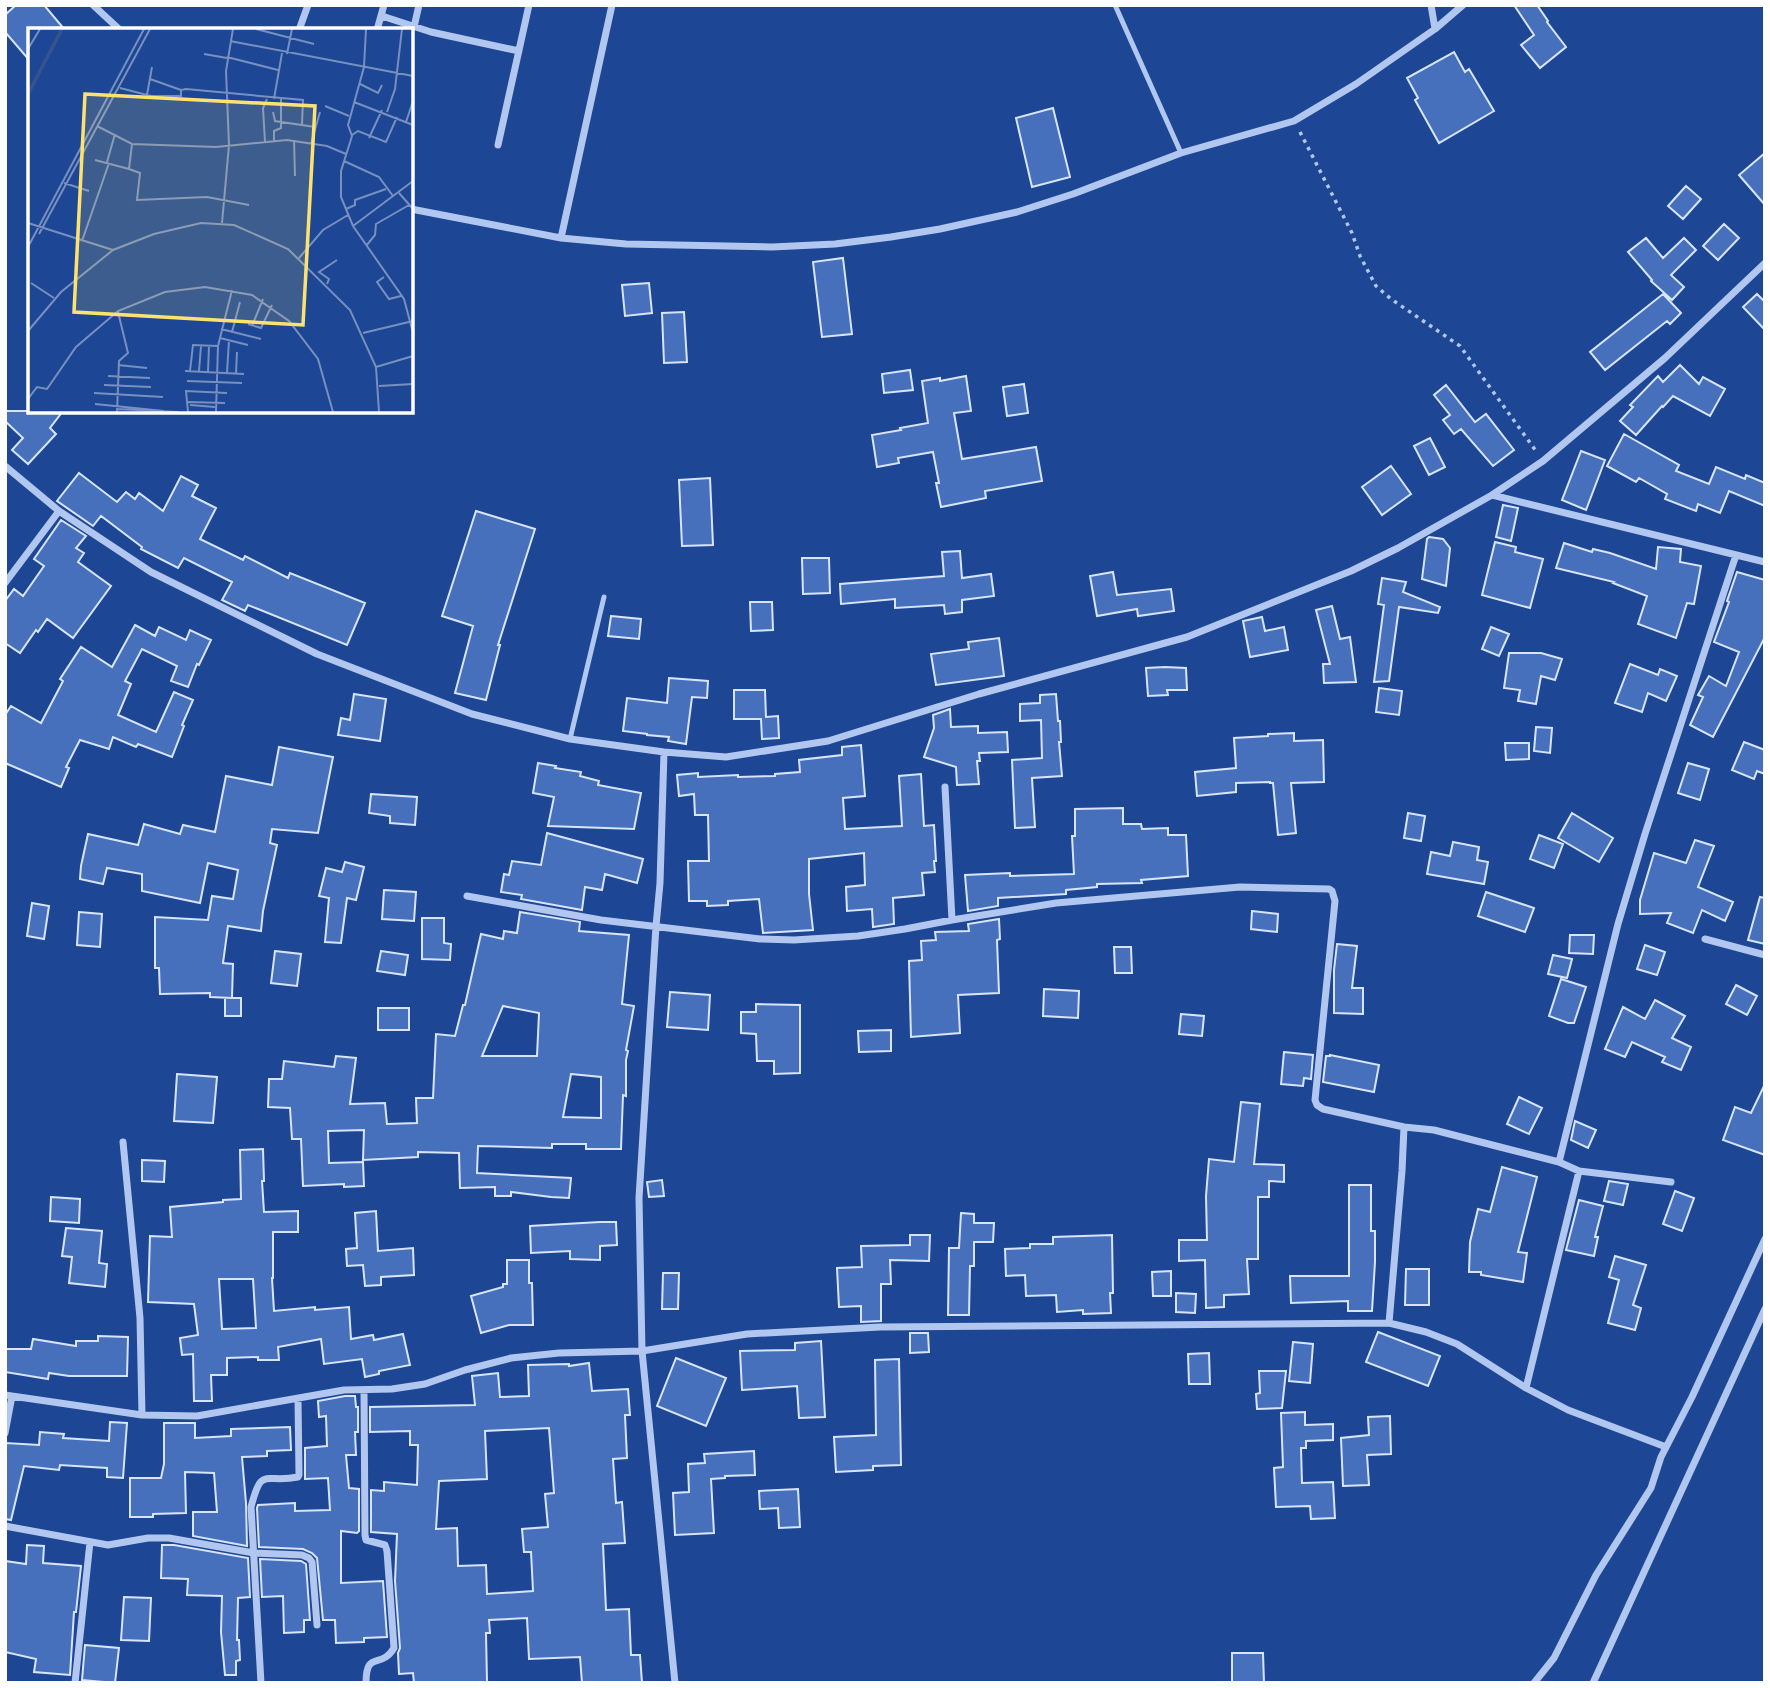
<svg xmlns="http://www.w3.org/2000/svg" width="1770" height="1688" font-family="'Open Sans',sans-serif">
<rect width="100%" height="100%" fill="#1d4695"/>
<path fill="#4670bc" stroke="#d7e4fb" stroke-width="2" fill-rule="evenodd" d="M16,5H44L65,30H30V61L5,32V15Z
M1514,5H1537L1548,21L1547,22L1566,47L1540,68L1521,45L1534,35Z
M1454,52L1465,72L1469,69L1494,111L1439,143L1415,100L1418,98L1407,78Z
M1053,108L1070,177L1032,187L1016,118Z
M1765,153V205L1739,175Z
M1686,186L1701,199L1683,219L1668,206Z
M1724,224L1739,238L1718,260L1703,246Z
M1646,238L1663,258L1684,238L1696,250L1671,275L1684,287L1672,300L1651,281L1652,280L1628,252Z
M843,258L852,334L822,337L813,262Z
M649,283L652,313L625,316L622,285Z
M1663,294L1681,313L1670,324L1667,321L1605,370L1590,352Z
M1757,294L1765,302V330L1743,307Z
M684,312L687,362L664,363L662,313Z
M1680,365L1699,384L1703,377L1725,389L1710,416L1673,396L1663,407L1662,406L1636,435L1620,421L1633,407L1630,405L1658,376L1663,382Z
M910,370L913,390L884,393L882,374Z
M966,376L971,411L954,413L962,459L1036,447L1042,481L985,491L986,498L941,507L936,483H939L933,452L898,458L899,463L877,467L872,435L901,430L900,428L928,423L922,381L940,378V381Z
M1024,384L1028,413L1007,416L1003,387Z
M1446,385L1475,422L1486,414L1514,450L1493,466L1461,429L1454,434L1443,420L1450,415L1434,395Z
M5,411H63L50,428L56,434L28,464L12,450L23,438L5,421Z
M1624,434L1679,465L1676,471L1709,484L1716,467L1745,479L1746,475L1765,483V506L1729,491L1720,513L1698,504L1696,511L1665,499L1667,494L1639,478L1636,482L1607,466Z
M1430,438L1445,467L1429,475L1414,446Z
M1581,451L1605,460L1586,510L1562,500Z
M1391,466L1411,494L1382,515L1362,487Z
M79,473L117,502L126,492L135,499L139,493L163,511L181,476L198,485L192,496L216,508L200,539L243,560L245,556L288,578L290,573L365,603L347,645L248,605L245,611L222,600L232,582L184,558L178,568L141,549L142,547L101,516L93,526L57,501Z
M710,478L713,545L682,546L679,480Z
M1503,505L1518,508L1511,541L1496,537Z
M476,511L535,529L498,645H500L486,700L455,693L473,626L442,616Z
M61,520L86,536L76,548L84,553L78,562L111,586L73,638L47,619L38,632L36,630L20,653L5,643V601L14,589L23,596L44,566L34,559Z
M1429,537L1443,539L1450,548L1446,586L1422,579L1427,539Z
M1495,542L1516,547L1515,552L1543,559L1530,608L1482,595Z
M1564,543L1592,552L1593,549L1610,553L1656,569L1658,547L1681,549L1680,562L1701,566L1694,604L1687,603L1676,638L1638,624L1647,596L1613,583L1614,582L1556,568Z
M960,551L962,578L991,574L994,596L962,600V612L945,614L944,605L895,608V599L841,604L840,584L944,576L942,552Z
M802,558H829L830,593L803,594Z
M1113,572L1117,595L1171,589L1174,611L1138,616L1137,609L1097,616L1090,576Z
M1737,572L1765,580V637L1713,737L1690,725L1703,697L1698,695L1709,676L1726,686L1739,652L1714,642L1729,602L1727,601Z
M1382,578L1406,582L1403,592L1440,607L1438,613L1399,607L1389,681L1374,682L1384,605L1378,604Z
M750,602H772L773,630L751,631Z
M1332,606L1340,639L1350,637L1356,682L1324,683L1323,664H1330L1316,610Z
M611,616L641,619L639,639L608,636Z
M1262,617L1265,631L1284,627L1288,650L1250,657L1243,621Z
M135,625L155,636L159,627L186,640L190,630L211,640L199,665L197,664L188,687L171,681L177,666L142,649L125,681L131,684L118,715L156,732L174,692L193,700L182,725L184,726L172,757L138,744L136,747L113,737L109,749L80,740L66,767L69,768L61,787L5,763V715L11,706L41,723L63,681L60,679L81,647L112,667Z
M1491,627L1509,634L1499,656L1482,649Z
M999,638L1004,676L936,685L931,654L969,649L968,642Z
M1509,653H1541L1562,659L1555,680L1541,676L1536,704L1518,701L1520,690L1504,688Z
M1630,664L1658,675L1660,669L1677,676L1666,701L1648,693L1642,712L1615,703Z
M1165,667L1186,668L1187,690H1167L1168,695L1148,696L1146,668Z
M669,678L708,681L707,698L692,697L686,744L668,741L669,737L647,735V734L623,731L627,698L667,703Z
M1379,688L1402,691L1399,715L1376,712Z
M734,690H765L766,717L778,716L779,738L762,739L761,719H734Z
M354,694L386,699L380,741L338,735L341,718L350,720Z
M1056,694L1058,721H1060L1061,742H1059L1062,776L1032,778L1035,827L1015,828L1012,760L1042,758L1041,720L1020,721V704L1040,703V695Z
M950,709L951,727L978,726V733L1007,732L1008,752L979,753L980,761H977L979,784L957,785L956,767L924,757L934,728L933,715Z
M1536,727L1552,728L1550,753L1534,751Z
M1294,733V741L1323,740L1324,782L1291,783L1296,833L1278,835L1273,783H1270V782L1236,783V792L1197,796L1195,772L1236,768L1234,738L1268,736V734Z
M1744,742L1765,750V774L1757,771L1754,779L1732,770Z
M1505,743H1529V759L1506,760Z
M861,745L865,796L843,798L845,829L902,826L899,776L921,774L924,826L934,825L936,861H934L935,872L922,873L924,895L893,898L894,924L873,927L872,909L847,911L846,887L865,885L864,853L809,859V894L813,930L763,933L759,899L728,901V905L707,906V901H689L688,861H709L708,815H695L694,794L679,796L677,775L698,773V777L738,775V777L775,776V774L800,772L799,760L842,755V747Z
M279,747L333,757L318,833L272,829L270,843L277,845L263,911L261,931L228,926L223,963L233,964L232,998L210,997V993L160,994L159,968H155V917L208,920L212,896L233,899L238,870L208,863L200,903L142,891V874L107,868L103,884L80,879L81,866L88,834L138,845L144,824L180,834L183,825L215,832L226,776L272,785Z
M538,763L556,766L555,768L581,772L580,776L599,781L598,785L641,793L634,829L548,826L554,797L533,793Z
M1688,763L1709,769L1700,800L1678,793Z
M371,794L417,797L415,825L390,823V816L369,813Z
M1123,808V824H1141L1142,829L1168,828V835H1186L1188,876L1141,880L1142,883L1097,884V887L1066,890V894L998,898V906L968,911L965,875L1010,873V876L1074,874L1072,836H1075V809Z
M1408,813L1425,816L1421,841L1404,838Z
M1572,813L1613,838L1599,862L1558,838Z
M547,833L643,859L637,883L605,874L602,890L585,887L582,910L521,899L522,895L501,892L504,874L509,875L512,861L541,865Z
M1539,835L1563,844L1554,868L1530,859Z
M1695,840L1714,846L1698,887L1733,902L1725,921L1702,910L1693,933L1667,923L1671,913L1640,914V900L1654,853L1686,863Z
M1453,842L1479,847L1477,860L1488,862L1484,884L1427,874L1431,852L1450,856Z
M345,862L364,867L356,900L347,898L341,943L325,942L329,898L319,896L326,868L342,872Z
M384,890L416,892L414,921L382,919Z
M1486,892L1534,908L1525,932L1478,916Z
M1760,897L1765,898V944L1748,940Z
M32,903L49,906L44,939L27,936Z
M1252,911L1278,914L1277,932L1251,929Z
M79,912L102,914L100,947L77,945Z
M520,912L580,922L579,931L629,935L622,1004L634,1006L626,1050L628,1051L626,1060V1096L623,1095L621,1149H586V1144H552V1148L478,1146L477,1173L571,1178L569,1198L551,1197L511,1192V1196H495V1187L460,1188L459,1153L418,1152V1157L363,1160L364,1130L328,1131L329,1163L363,1162L364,1186L344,1187V1184L303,1186L301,1139H292L290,1108L268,1107L269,1079H282L284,1061L334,1067L336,1056L356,1058L350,1104L385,1103L387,1124L417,1123L416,1098H433L436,1034L455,1036L463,1005H465L481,934L503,939L504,931L517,933ZM503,1006L539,1013L537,1056H482ZM571,1074L601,1077V1118L563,1117Z
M422,918H444V943L451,944L450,960L422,959Z
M999,919L1000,939L997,940L999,993L958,995L960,1033L911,1037L909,961L922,960L921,941L936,940L935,932L969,931L968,924Z
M1570,935H1594L1593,954L1569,953Z
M1337,944L1357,946L1352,988H1363V1014L1334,1013V970Z
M1645,945L1665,952L1657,975L1637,969Z
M1114,947H1131L1132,973H1115Z
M275,951L301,954L297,986L271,983Z
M381,951L408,955L405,975L377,971Z
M1553,955L1572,959L1567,978L1548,974Z
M1561,979L1586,987L1574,1023H1568L1549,1016Z
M1736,985L1757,996L1747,1015L1726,1004Z
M1044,989L1079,991L1078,1018L1043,1016Z
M670,992L710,995L708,1030L667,1027Z
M225,998H241V1016H225Z
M1655,1000L1685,1016L1672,1038L1691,1047L1681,1070L1662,1062L1665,1057L1632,1042L1625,1057L1605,1049L1623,1007L1645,1019Z
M756,1004L800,1005V1073L774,1074V1061H757L756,1034L741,1033V1012H756Z
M378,1008H409V1030H378Z
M1181,1014L1204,1016L1202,1036L1179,1034Z
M891,1030V1051L859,1052L858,1031Z
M1284,1052L1313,1055L1311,1079L1304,1078L1303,1086L1281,1084Z
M1330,1055L1379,1065L1374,1092L1323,1082L1326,1056H1330Z
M177,1074L217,1077L213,1123L174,1121Z
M1765,1084V1155L1723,1140L1735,1107L1751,1113Z
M1519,1097L1542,1108L1529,1134L1507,1124Z
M1241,1102L1260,1104L1254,1164L1284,1165V1182L1269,1181V1197H1258V1259H1247L1249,1294L1224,1295V1307L1206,1308L1205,1260L1179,1261V1240H1207L1206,1196L1209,1159L1234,1162Z
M1575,1121L1596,1130L1588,1148L1571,1140Z
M263,1149L264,1181H262L264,1212L298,1211V1232H273V1278H272L274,1311L315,1307V1310L349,1307L351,1339L373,1335L374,1340L403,1334L410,1365L379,1371V1374L365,1377L362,1359L324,1364L321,1339L278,1347L279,1360H258V1357L227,1358V1375H211L212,1401H194L193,1354L182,1355L180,1338L198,1335L194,1304L148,1302L150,1236L172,1237L170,1207L223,1202V1200L241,1199L240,1150ZM219,1279H253L256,1328L222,1329Z
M142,1160L165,1161L164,1182L142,1181Z
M1502,1167L1537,1177L1518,1252L1527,1253L1523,1282L1481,1275V1272H1469L1470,1242L1478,1209L1490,1212Z
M662,1180L664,1196L649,1197L647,1182Z
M1609,1181L1628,1184L1623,1205L1604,1201Z
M1349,1185H1371V1231H1375V1262L1372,1311H1348V1301L1291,1303L1290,1276H1349Z
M1675,1191L1694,1198L1682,1231L1663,1224Z
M51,1197L80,1199L79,1223L50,1221Z
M1579,1200L1603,1206L1595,1237H1598L1594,1256L1566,1250Z
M376,1211L378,1251L413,1248L414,1275L381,1277V1285L365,1286L363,1265L347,1266L346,1249L357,1248L355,1213Z
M961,1213L974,1214V1223H994L993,1242H974V1266H970L969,1315H948L949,1248H959Z
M600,1222H616L617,1245L600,1246V1260L570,1259V1251L531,1253L530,1226Z
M66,1228L102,1231L99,1263L107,1264L105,1287L69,1283L72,1257L62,1256Z
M910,1235H930L929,1261L890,1260L891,1284H881V1321L861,1322V1306L839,1307L837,1268L862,1267L861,1246L910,1245Z
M1112,1235L1113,1293H1110L1111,1313L1083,1314V1310L1057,1312L1056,1295L1026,1296L1025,1275L1006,1276L1005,1249L1030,1248V1244H1053V1237Z
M1615,1256L1646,1265L1633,1305L1641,1308L1635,1330L1608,1323L1619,1280L1609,1277Z
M507,1260H529V1283H532L533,1325H509L481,1333L471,1296L503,1287V1284H507Z
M1406,1269H1429V1305H1405Z
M1171,1271V1296H1153L1152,1272Z
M663,1273H679L678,1309H662Z
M1176,1293L1196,1294L1195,1313L1176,1312Z
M1378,1332L1440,1356L1428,1386L1366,1362Z
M910,1333H928L929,1352L910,1353Z
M98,1336L128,1337L127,1376H69L49,1373L48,1379L5,1372V1349H31L33,1339L76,1346V1341H98Z
M821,1341L825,1417L799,1418L797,1386L742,1390L740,1351L795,1350V1343Z
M1293,1342L1313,1344L1310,1383L1289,1381Z
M1209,1353L1210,1384H1189L1188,1354Z
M676,1358L726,1378L706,1426L657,1406Z
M899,1359L901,1465L873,1466V1470L836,1472L834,1437L876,1435L875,1360Z
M589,1363L592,1391L628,1389L630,1415H625L627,1458L613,1459L616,1503L622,1502L625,1543L603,1544L606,1610L629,1609L631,1655H640L642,1683H582L580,1657L529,1659L527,1618L489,1620L490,1633H486L487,1682L414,1683L413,1673L399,1674L398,1653L400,1648L395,1581L397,1534L371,1532V1490L384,1491V1482L417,1485L418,1445H410V1431L370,1432V1407L475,1405L472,1376L498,1373L500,1397L529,1396L528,1365L569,1364V1366ZM549,1428L554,1493L545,1494L548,1527L522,1529L524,1552H531L533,1591L487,1594L486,1565L458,1566L457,1528L436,1529L439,1481L487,1479L485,1431Z
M1259,1371H1286L1282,1408L1257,1409L1256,1394L1260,1393Z
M345,1396H355L356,1407H358V1432H355L356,1455H346L349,1488L359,1489V1531L357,1533L341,1531V1583L383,1581L387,1637L364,1638V1642L336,1643L335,1620H323L317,1558L312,1553L303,1549L259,1547L257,1508L258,1505L295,1503V1511L330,1510L328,1478L305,1479V1448L327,1446L326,1416L319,1417L318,1401Z
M1305,1412V1425L1333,1424V1440L1306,1441V1448H1301L1302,1483L1333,1482L1335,1518L1311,1519L1310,1506L1276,1507L1274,1468L1283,1467L1281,1413Z
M1390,1416L1391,1454L1367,1455L1369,1485L1343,1486L1341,1438L1369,1435L1368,1417Z
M110,1422L127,1423L123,1478L107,1477V1468L60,1465L59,1470L24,1466L11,1520L5,1519L6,1443L39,1445L40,1432L64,1434L63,1438L109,1441Z
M164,1423H195V1438L231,1436V1429L290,1427L291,1450L267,1451V1456L242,1457L246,1503L247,1546L193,1536V1512H217L214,1473L185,1472L186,1513L153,1514V1517H130V1478H161L164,1464Z
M754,1451L755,1475L725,1476V1478L711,1479L714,1533L675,1535L673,1493L689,1492L688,1464L705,1463L704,1454Z
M798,1489L800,1527L779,1528L778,1508L760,1509L759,1491Z
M27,1545L44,1546L43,1563L81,1566L76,1612H74L70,1675L34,1672L36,1659L5,1652V1561L26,1564Z
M162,1545H174L248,1558L250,1597L238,1598L237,1640H239L240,1660L236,1661V1675H225L221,1632L222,1596L187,1595L188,1579L161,1578Z
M260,1559L301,1561L306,1564L310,1620H304V1632L284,1633L283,1596L262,1597Z
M124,1597L151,1598L149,1641L121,1640Z
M85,1645L119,1648L115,1683L82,1680Z
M1232,1653H1263L1264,1683H1232Z"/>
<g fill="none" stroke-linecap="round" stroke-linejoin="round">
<path stroke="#b1c7ef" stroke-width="3.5" stroke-dasharray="3.5 5" stroke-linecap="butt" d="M1300,132L1352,233L1360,256L1376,286L1391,299L1460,346L1536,451"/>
<path stroke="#b1c7ef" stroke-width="5" d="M1115,5L1181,153
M570,739L604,597"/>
<path stroke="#b1c7ef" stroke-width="7" d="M93,5L120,30
M1431,5L1435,29
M382,16L431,32L519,51
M414,27L419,5
M299,30L308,5
M377,30L384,5
M498,145L529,5
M411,209L561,238L626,244L772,247L835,244L891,237L940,229L1017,212L1073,194L1181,153L1294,121L1356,84L1435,29L1463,5
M561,238L612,5
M5,466L59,511L151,572L317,654L472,714L570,739L664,752L726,757L828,741L979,694L1187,637L1351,571L1398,548L1492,495L1543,461L1665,358L1765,263
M1492,495L1765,562
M5,583L59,511
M664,752L660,883L656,926L639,1198L642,1351L675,1683
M945,787L952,920
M467,896L601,920L760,939L794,940L858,936L905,929L952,920L1056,903L1240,887L1329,889L1332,891L1335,901L1315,1100L1317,1105L1323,1109L1404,1127L1402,1171L1389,1323
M1705,939L1765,955
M1404,1127L1434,1130L1500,1147L1559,1162L1579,1171L1671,1182
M123,1142L140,1318L142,1415
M1559,1162L1618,924L1645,834L1736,555
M1526,1388L1579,1171
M364,1390L365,1535L366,1540L385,1545L387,1551L394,1648C381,1670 366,1649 366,1683
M5,1395L142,1415L197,1416L344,1390L392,1389L425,1384L465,1370L511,1358L559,1353L642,1351L747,1334L880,1327L1389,1323L1426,1332L1457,1344L1526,1388L1568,1410L1666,1447
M5,1433L12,1396
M5,1526L108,1545L148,1538H169L254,1553L302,1555L309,1558L312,1562L317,1625
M75,1683L90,1542
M261,1683L251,1507C262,1465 264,1484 298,1477L299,1475L298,1399
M1534,1683L1554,1658L1596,1575L1651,1488L1661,1457L1692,1397L1765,1239
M1593,1683L1765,1309"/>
</g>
<g transform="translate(28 28)">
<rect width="385" height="385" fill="#1d4695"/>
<path fill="none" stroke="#36538e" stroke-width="3.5" d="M0,66L34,1"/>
<path fill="none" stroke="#7790bf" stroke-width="2" d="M228,1L286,16M338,1L336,39L320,97L324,108L313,143V169L325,198L376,271L385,305M202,13L385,48M0,21L12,1M176,26L199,30M259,26L264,1M199,29L250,42M122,51L153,62M332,56L350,65L354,57M92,60L123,68H153V62L158,61L275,72L274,96M119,67L124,39M246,71L254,25M326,74L385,97M297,78L321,88M245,84L247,93L287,99M359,84L367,61L374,1M378,94L385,73M69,98L104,116L188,119L259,112L299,118L318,126M324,107L330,103L358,114L369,89M341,110L354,82M266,112L267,148M246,113V103L253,100V71M237,114L235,80L239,71M104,116L101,141L112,145L109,172L179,169L221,177M283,116L292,84M67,132L101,141M316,133L351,149L365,168M79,134L87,106M36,155L61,163M371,165L385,181M318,181L327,177V172L358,161M0,195L85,222M194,195L201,117L198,43L205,1M325,198L385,153M11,206L122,1M54,213L81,135M338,218L347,207L348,196L381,177M0,219L116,1M271,230L295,202L320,187M356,249L349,254L361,271L373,268M3,255L26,270M299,256L301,251L291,244L309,232M220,296L233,300L244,277M224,298L235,271M193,301L233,311M0,303L33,264L85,222L126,206L173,195L206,197L260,221L322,282L348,339L351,384M204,304L212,274M335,305L385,293M192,310L220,317M90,337L119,340M348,339L385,328M157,343L216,346M162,343L165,317L190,318M171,343L173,318M180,344L181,318M199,345L201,312M208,345L209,324M80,348L122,350M159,353L214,355M76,357L123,359M351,358L385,356M66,365L135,369M0,371L9,359L19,361L48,319L90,283L137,264L177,259L224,267L261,293L290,331L305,384M160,374L197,375M67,376L136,383M162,377L187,379M89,381L150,384M89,384L91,333L100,325L90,284M160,384L158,363L199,365M188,384L190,318L204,262"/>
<path fill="#fee270" fill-opacity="0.15" stroke="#fee270" stroke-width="3.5" d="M57,66L287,78L275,297L46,284Z"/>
<rect width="385" height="385" fill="none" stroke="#fff" stroke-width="3.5"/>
</g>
<rect width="1770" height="1688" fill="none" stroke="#ffffff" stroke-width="14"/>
</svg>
